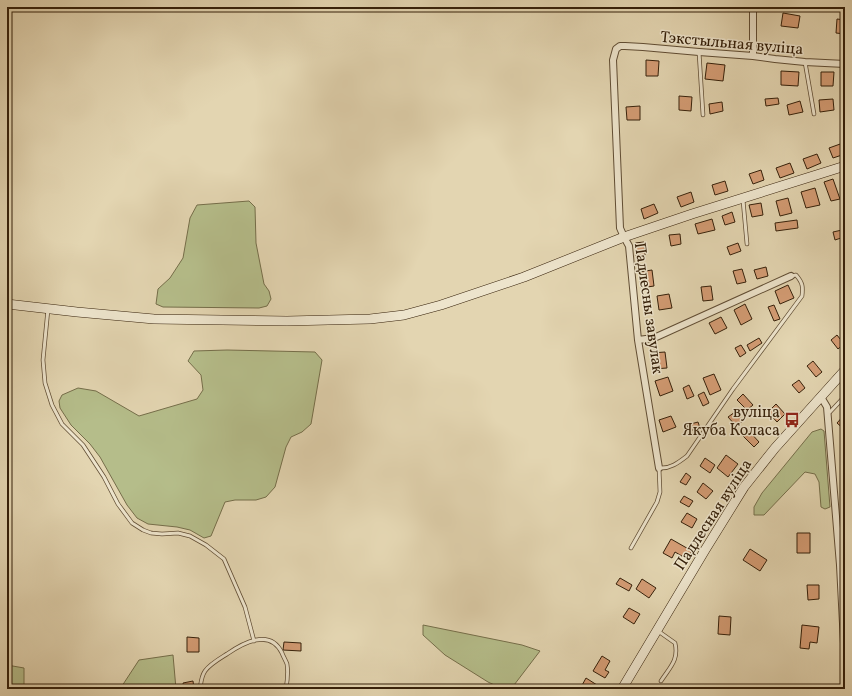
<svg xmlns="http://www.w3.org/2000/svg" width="852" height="696" font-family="Vollkorn,serif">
<rect width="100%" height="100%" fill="#e3d5b1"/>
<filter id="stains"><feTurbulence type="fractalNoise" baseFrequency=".005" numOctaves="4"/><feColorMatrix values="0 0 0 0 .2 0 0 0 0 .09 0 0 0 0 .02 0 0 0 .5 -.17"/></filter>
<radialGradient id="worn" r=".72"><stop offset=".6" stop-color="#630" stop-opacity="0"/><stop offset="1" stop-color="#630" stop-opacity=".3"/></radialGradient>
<path fill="#b5bd8a" stroke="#756e4a" d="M249,201L255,207L256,243L264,284L269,291L271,299L267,306L259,308L163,307L156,304L158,289L170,278L183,258L190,218L197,205Z
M227,350L315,352L322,360L311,424L302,432L291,437L286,447L275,487L266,497L256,500H235L225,502L211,536L204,538L190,530L177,527L148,524L137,518L127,505L100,457L90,444L71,425L60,408L59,401L62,395L78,388L96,391L139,416L197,399L203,390L201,375L188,361L194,351Z
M821,429L824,431L830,507L825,509L821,507L819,482L815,474L805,472L764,515H754V507L762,493L812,432Z
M423,625L522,645L540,651L511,689H503L488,682L445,655L423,635Z
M173,655L176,689H120L139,660Z
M7,665L24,668V689H7Z"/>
<path fill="#d49c74" stroke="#35200a" d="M783,13L800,16L798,28L781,26Z
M837,19L845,20V34L836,33Z
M646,60L659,61L658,76H646Z
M707,63L725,65L723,81L705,79Z
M781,71L799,72L798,86L781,85Z
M821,72H834L833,86H821Z
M679,96L692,97L691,111L679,110Z
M778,98L779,104L766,106L765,99Z
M833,99L834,110L820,112L819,100Z
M800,101L803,112L789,115L787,105Z
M722,102L723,111L710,114L709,104Z
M640,106V120H627L626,107Z
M843,143L845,148V154L833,158L829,148Z
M817,154L821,163L807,169L803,159Z
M790,163L794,173L780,178L776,168Z
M761,170L764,180L753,184L749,174Z
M833,179L840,199L831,201L824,182Z
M725,181L728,191L715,195L712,185Z
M815,188L820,205L806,208L801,192Z
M691,192L694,202L681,207L677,197Z
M788,198L792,213L780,216L776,201Z
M761,203L763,215L752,217L749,205Z
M654,204L658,213L644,219L641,209Z
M732,212L735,222L725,225L722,216Z
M712,219L715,230L698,234L695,224Z
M797,220L798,228L776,231L775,223Z
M842,230L844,237L835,240L833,232Z
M680,234L681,244L671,246L669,235Z
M644,242L645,255L636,256L635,243Z
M738,243L741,251L730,255L727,247Z
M766,267L768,276L757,279L754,270Z
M742,269L746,282L737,284L733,271Z
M652,270L654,286L641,288L639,272Z
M788,285L794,298L780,304L775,291Z
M711,286L713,300L703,301L701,287Z
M669,294L672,308L659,310L657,296Z
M745,304L752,319L741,325L734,310Z
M774,305L780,319L774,321L768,307Z
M721,317L727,328L715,334L709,323Z
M837,335L844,344L838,349L831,340Z
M759,338L762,343L750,351L747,345Z
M741,345L746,353L740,357L735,348Z
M665,352L667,368L653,369L652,353Z
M813,361L822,372L816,377L807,366Z
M714,374L721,390L710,395L703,378Z
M668,377L673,391L660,396L655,381Z
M799,380L805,388L799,393L792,385Z
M689,385L694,396L687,399L683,388Z
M704,392L709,403L703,406L698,395Z
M743,394L753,405L747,410L737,400Z
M776,404L785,414L777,422L768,412Z
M735,412L743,421L736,426L728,417Z
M845,414V430L837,423Z
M671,416L676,427L663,432L659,420Z
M698,422L700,428L689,431L687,425Z
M749,431L759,442L754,447L743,436Z
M845,447V462H842L841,448Z
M726,455L738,464L728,477L717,468Z
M705,458L715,465L710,473L700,466Z
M842,471H845V485H843Z
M686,473L691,477L686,485L680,482Z
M703,483L713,491L706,499L697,492Z
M684,496L693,501L689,507L680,502Z
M687,513L697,519L692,528L681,522Z
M797,533H810V553H797Z
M671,539L692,551L687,559L675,552L672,558L663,553Z
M750,549L767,560L760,571L743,560Z
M620,578L632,585L629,591L616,584Z
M642,579L656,588L649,598L636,589Z
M807,585H819V599L808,600Z
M629,608L640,614L634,624L623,617Z
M719,616L731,617L730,635L718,634Z
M802,625L819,627L817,643L810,642L809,649L800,648Z
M187,637L199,638V652H187Z
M284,642L301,643V651L283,650Z
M602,656L610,661L605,670L609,672L605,678L593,671Z
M586,678L597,685L594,689H580Z
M193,681L194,689H184L183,683Z
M296,685H310V689H296Z"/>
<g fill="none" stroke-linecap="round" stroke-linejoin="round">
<defs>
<path id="lane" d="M699,52L703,115
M805,62L814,114
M743,200L747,244
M48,309L43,360L45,383L52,405L62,424L83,445L104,477L118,504L132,523L143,530L151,533L162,534L178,533L190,536L206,545L224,559L245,607L254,641
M828,413L830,412L845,396
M631,548L657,502L660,492L659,468C670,469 678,463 687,456L733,389L802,296C803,287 803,283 796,275L791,276
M658,631L675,643C679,660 670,667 661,681
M200,689C201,683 201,677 205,671C210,664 219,659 227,654C243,643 270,628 282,653C283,656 286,661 287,664C288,670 287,683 286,689"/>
<path id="street" d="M753,7V56
M638,340L654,338L791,276
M821,397L827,407L840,565L845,663
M659,468L638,340L629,246L624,237L620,228L613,60L616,49L620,46H625L643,47L699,52L753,56L775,59L805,62L845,64"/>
<path id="secondary" d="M7,304L77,312L154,319L287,321L370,319L404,315L441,305L524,277L624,237L692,214L845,166
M622,689L705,550L744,487L775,448L845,370"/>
</defs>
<use href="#lane" stroke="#604d34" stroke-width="4.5"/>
<use href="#street" stroke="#604d34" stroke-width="8"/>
<use href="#secondary" stroke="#35200a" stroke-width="10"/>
<path stroke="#35200a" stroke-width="1.5" stroke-dasharray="1 2" stroke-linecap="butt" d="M635,689L637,685"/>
<use href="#lane" stroke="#ede4cc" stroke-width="3"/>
<use href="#street" stroke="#ede4cc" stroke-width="6"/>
<use href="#secondary" stroke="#ede4cc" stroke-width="9"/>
</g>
<defs>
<symbol id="bus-bare" viewBox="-9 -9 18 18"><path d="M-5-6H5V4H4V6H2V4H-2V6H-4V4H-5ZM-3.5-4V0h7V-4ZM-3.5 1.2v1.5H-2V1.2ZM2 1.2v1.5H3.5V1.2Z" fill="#8f2418" stroke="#ede4cc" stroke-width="2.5" paint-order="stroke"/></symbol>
</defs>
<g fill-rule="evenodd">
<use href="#bus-bare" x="781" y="409" width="22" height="22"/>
</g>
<g text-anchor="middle" stroke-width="3" stroke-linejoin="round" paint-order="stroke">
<g font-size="16" fill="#35200a" stroke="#ede4cc">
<text transform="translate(732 42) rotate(5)" y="6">Тэкстыльная вуліца</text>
<text transform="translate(650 308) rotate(82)" y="6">Падлесны завулак</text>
<text transform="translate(712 514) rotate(-57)" y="6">Падлесная вуліца</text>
</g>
<g font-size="16" fill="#35200a" stroke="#ede4cc" text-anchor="end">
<text x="780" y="417">вуліца<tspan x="780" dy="18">Якуба Коласа</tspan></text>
</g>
</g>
<rect width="852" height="696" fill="none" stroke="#e3d5b1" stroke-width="24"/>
<rect x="8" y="8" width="836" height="680" fill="none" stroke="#35200a" stroke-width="2"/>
<rect x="12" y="12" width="828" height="672" fill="none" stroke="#35200a"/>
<rect width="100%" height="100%" filter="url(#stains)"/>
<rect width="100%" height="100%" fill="url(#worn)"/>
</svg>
